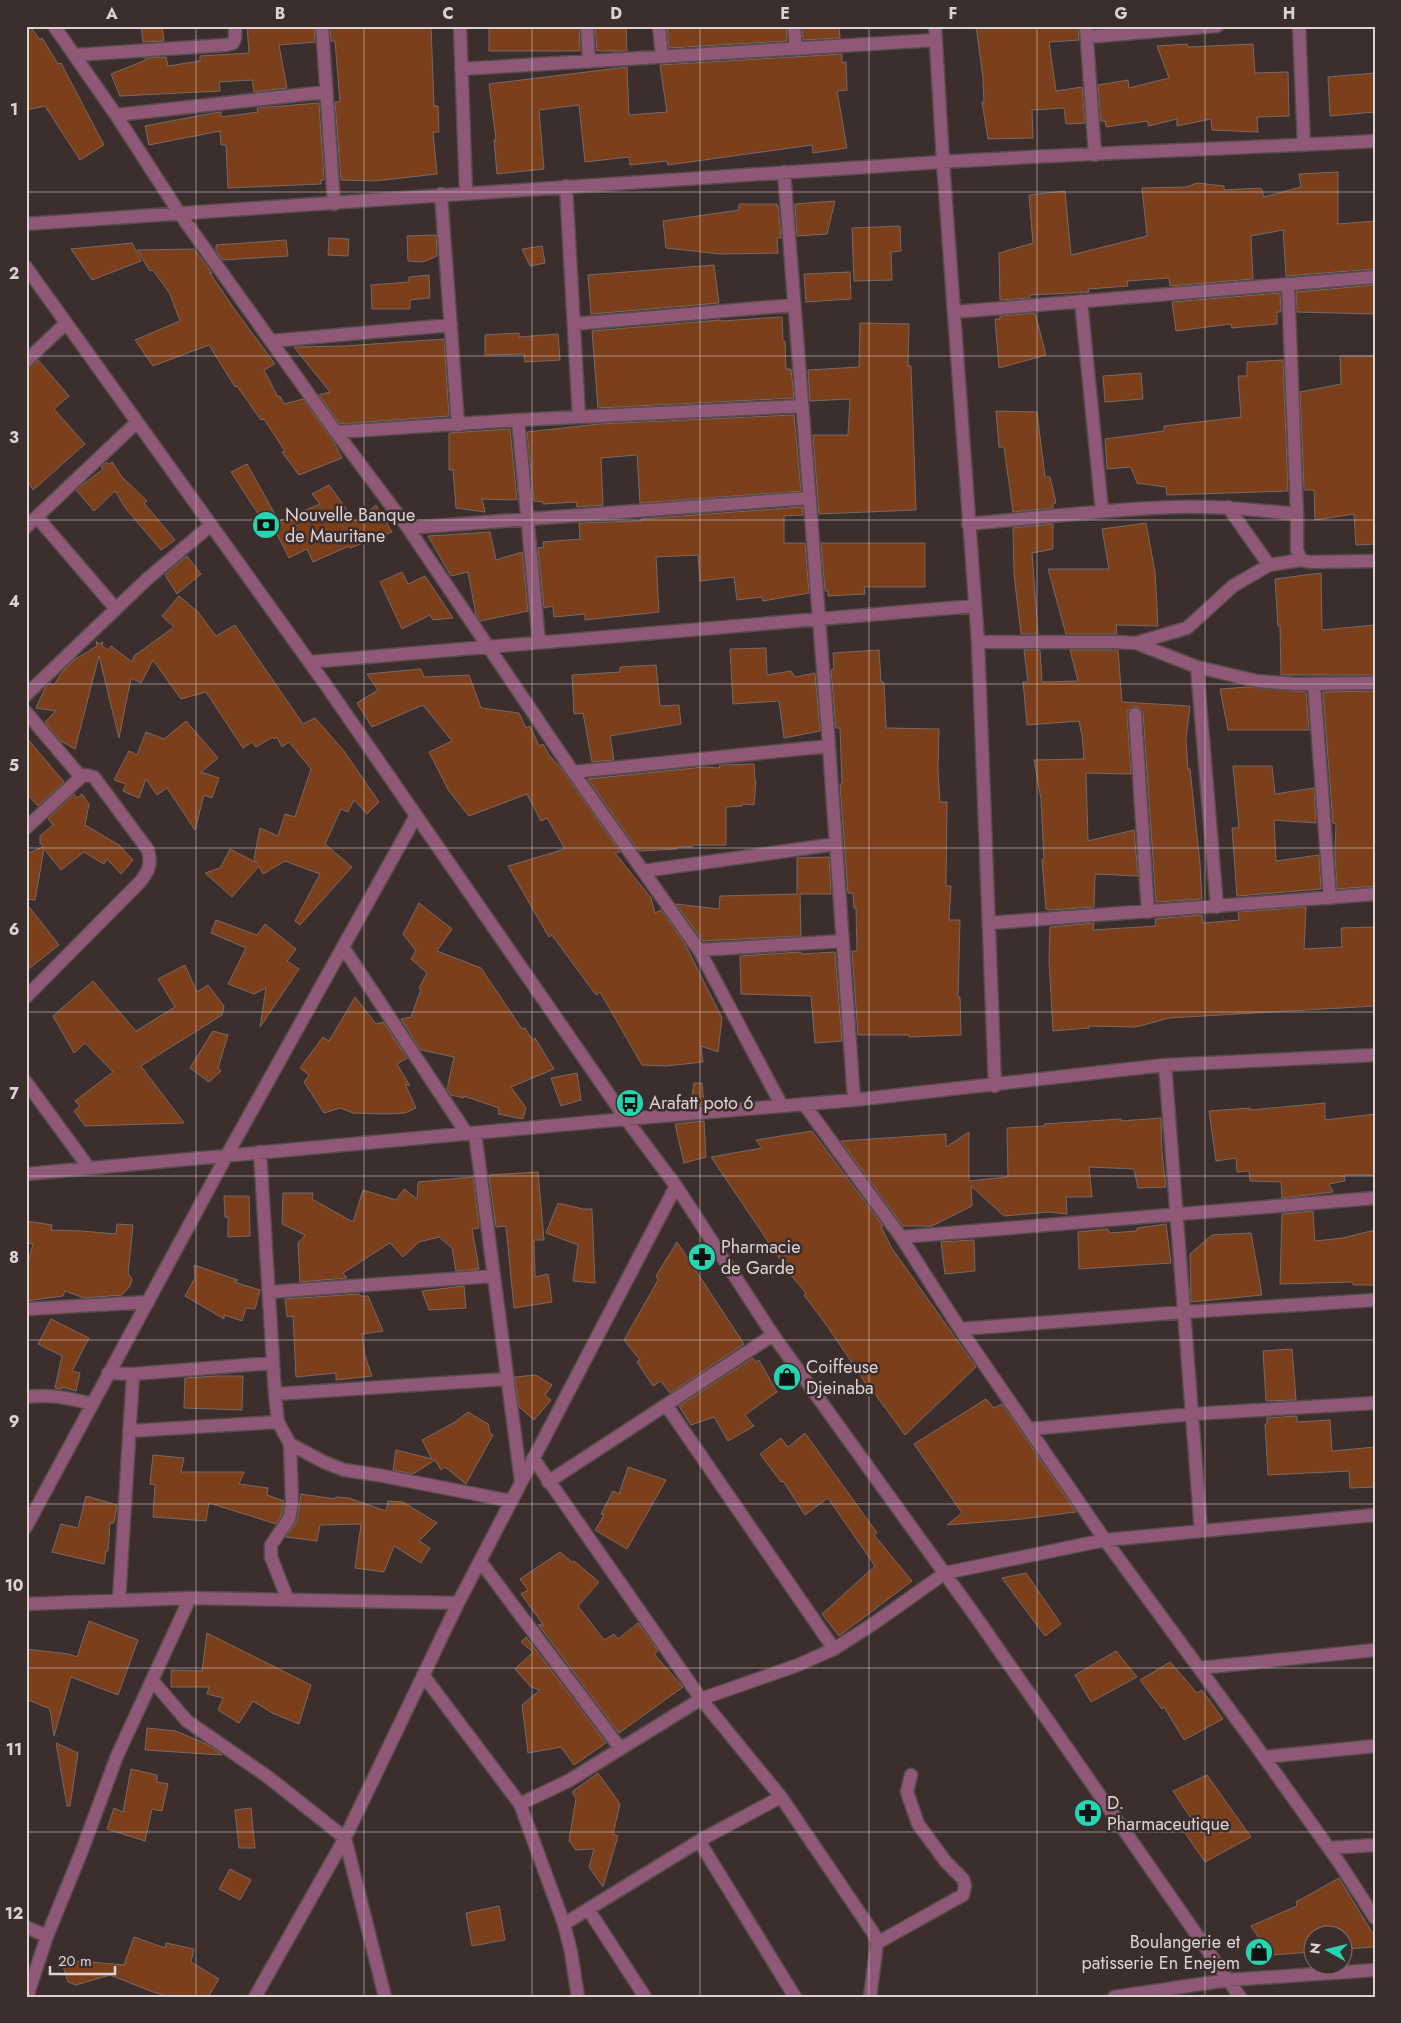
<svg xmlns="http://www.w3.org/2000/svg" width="1401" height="2023" font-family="Jost,sans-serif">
<rect width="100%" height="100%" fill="#3d2e2e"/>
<path fill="#7c3f1b" stroke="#786962" d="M26,26H30L40,40L42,38L58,64L61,63L104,145L80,160L45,106L26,110Z
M141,26H162L164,41L143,42Z
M247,26H314L315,42L279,45L287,88L254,92L252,80L219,82L220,91L120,96L111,74L146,60L145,58L166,57L168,66L200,61V56L249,53Z
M330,26H431L434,106H438L439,132H433L437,174L375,181L341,180L335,102H340L335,41H331Z
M489,26H579L580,51H489Z
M595,26H626L627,51H597Z
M667,26H786L787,41L669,48Z
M802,26H839L840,38L803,40Z
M976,26H1078L1079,40L1049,42L1056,91L1082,87L1085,123L1066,124L1064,108L1032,110L1033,138L988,139L982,102H984L983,78Z
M1187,44L1188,47L1253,44L1255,73L1288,72L1289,116L1257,117L1258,132L1212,130L1211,119L1177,126V119L1149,126L1147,121L1106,127L1105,121H1101L1098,85L1128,80L1129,88L1169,78L1157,46Z
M842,54V63L846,62L847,90L837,91L847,148L813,153L812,145L668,165L667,161L630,165L629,157L585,162L579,105L539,110L544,169L497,174L494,140H496L489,84L627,67L629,115L667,112L660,65Z
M1375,73V112L1330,116L1328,77Z
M319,103L324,180H321V184L228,188L226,145H221L220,131L149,145L145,126L213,113L221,112V117L258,112L257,108Z
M1338,172V224L1375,221V269L1286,276L1283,230L1251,236L1253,279L1170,286L1169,278L1127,281L1128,286L1088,289L1089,292L1072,293L1030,295V298L1000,300L999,253L1033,243L1029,195L1065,191L1071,255L1147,236L1142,188L1186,187L1197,183L1224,186V190L1261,188L1264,197L1301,187L1299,174Z
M835,201L827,234L797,236L795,204Z
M739,204H777V206H778L781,238H777L778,253L720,254L666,248L663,221L739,210Z
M900,226L901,251L891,252L892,280L854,281L852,228Z
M436,235L437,256L423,262L408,261L407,236Z
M329,238L349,239L348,256L328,255Z
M286,240L288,256L223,260L216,251V245Z
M132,243L141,261L92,280L71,249Z
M542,246L545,263L530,266L522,249Z
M194,249L212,273H210L233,307L275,364L264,370L278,397L280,396L284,404L303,399L333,441L342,458L299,475L282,452L285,451L264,419L261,420L237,386L235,387L209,345L153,366L135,340L180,321L170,294L153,270L150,271L137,250Z
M714,265L719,303L591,314L588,275Z
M850,272L851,299L806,302L804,274Z
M429,275L430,298L410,300V309H372L371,285L409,282V277Z
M1375,285V314L1297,312L1296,292Z
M1280,293L1281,312H1277V324L1232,328L1231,324L1176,331L1172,302Z
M1035,313L1046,355L999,368L995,319H1000V316Z
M782,317L783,342L785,341L786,369H791L794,398L598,408L592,331L720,320L721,321Z
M860,323L909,324L908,366H911L916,510L819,514L813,435H848L850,399L810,401L808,370L859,367Z
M519,333V337L558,334L560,360L525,362L524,354L485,355V335Z
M444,339L449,416L340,424L319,395L330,392L294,347L345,346Z
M1340,356H1375V544L1356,545L1354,514L1315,520L1314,490H1304L1300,392L1341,384Z
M38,360L69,396L54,409L85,444L33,490L26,478V369Z
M1283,360L1288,491L1167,495L1166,487L1137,483L1131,467L1107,469L1105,439L1164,431V426L1241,417L1238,376H1247V362Z
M1141,373L1143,399L1105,402L1103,376Z
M996,411L1037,412L1045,477H1050L1056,503L1053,504V508L1013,512L1004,447H999Z
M794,415L801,491L640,503L637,455L601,458L603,505L577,507L576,502L543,504V502L534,501L527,432L599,424Z
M510,429L517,500L482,499L485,512L456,508L453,470H449V433Z
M107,462L109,464L112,462L122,477L147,501L144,503L175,540L161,550L126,509L115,491L94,511L76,490L103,469L101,467Z
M247,464L276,516L264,523L231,472Z
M329,485L356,522L376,505L392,532L350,548L349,546L313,562L307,549L289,558L272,524L320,504L312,494Z
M802,507L803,515L784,516V543H805L809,593L763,601L762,597L737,600L734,577L700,581L698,555L656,557L659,612L585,620V614L554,617L553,606L544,608L538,548L544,547L543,542L580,539L579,523L641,521V519Z
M1146,523L1155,572L1158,626L1116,625L1117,634H1066L1048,569H1109L1102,529Z
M1053,524V549L1032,553L1038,634H1021L1014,574L1013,528Z
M490,532L496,560L522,552L528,611L480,621L476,615L468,572L451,576L428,536Z
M821,543H925V587H864L865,594L828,596V591H825Z
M187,556L201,574L177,594L165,575Z
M402,572L408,584L425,576L453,618L433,620L430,615L402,629L380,582Z
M1321,573L1322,630L1375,625V675H1281L1280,626H1278L1275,579Z
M179,596L198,612L216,636L235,625L303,724L315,718L344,751L379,802L367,814L354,800L348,812L341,809L325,844L352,867L300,925L295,921L320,874L285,861L263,874L259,866L232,897L205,873L220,868L230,849L257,863L254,859L260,828L278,836L285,814L295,817L311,769L289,742L282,747L277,737L274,739L273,737L256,747L252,742L243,748L206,692L181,699L153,660L141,683L131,678L119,738L99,656L75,749L61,741L45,722L56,711L36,708L45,688L50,683L54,685L62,672L74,660L97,646L96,641L99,644L103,642L102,646L108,650L111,646L132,662L134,656L174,627L162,616Z
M766,648L767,675L791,671L795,677L815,673L820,731L784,738L779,701L733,704L730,649Z
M879,650L881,682H884L886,728L939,729L938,769L940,802H947L946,886H951L949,920H960L958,997H960L961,1035L909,1037V1035H858L852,951H857L856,908H854L853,893H848L840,784H842L840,728H836L831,670L834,669L833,653Z
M1024,650H1040L1042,682L1078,681L1070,650H1118L1122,702L1190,706L1186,738L1188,769H1190L1200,864L1202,899L1156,902L1143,713L1139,707L1134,706L1128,710L1127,715L1131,774L1086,773L1088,841L1134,830L1138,876L1095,874L1094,907L1050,910L1046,909L1042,860L1044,859L1041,799L1034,760L1084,759L1082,736L1079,721L1027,725L1023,682H1028Z
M656,665L660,706L679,705L681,724L610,736L614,760L592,762L583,713L574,714L572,675L620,672V667Z
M421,669L424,677L469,675L481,708L519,713L526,728L530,726L539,746L543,744L549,755L560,767L620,852L615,853L651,898L655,913L661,910L685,944L722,1018L718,1052L701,1046L703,1062L667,1066L642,1065L600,992L596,995L552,935L549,937L508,866L565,849L547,818L541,821L527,794L469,816L449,791L429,752L452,741L423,705L372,727L357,703L378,690L367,674Z
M1247,687L1306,692L1309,730H1228L1220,689Z
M1375,691V886L1337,889L1335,853L1336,824L1333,823L1323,692Z
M186,721L218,758L201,772L219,778L212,798L204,795L195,830L167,788L157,795L146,779L139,798L123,791L126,784L114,780L129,751L137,755L146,732L164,739Z
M26,737L64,782L38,806L26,793Z
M754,764L755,780L756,781L754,805L742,804V806L726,807V845H692V847H677V849L639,851L588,779L704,767L719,768L720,765Z
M1233,766H1272L1275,794L1314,788L1316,823L1274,820L1276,861L1319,855L1321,889L1237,896L1232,828H1239Z
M74,794L77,798L82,794L89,804L85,825L119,845L133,860L121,874L107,859L104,864L84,852L61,870L44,849L35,900L26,899V854L43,847L40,843V836L53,825L48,819Z
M829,857L831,894H800L801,936L703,941L676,904L719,909L720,896L797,894V858Z
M26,903L59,945L26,971Z
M419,903L452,929L437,951L481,968L522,1029L525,1028L533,1041L535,1038L554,1069L511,1087L526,1108L523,1119L498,1114L499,1108L464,1096V1098L451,1095L447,1089L454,1057L421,1050L401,1019L411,1017L421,989L419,988L427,973L411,959L416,951L403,934Z
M1306,907L1304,949L1342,947L1341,928L1375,927V1006L1169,1018L1136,1027L1089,1026V1028L1053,1031L1049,961L1050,927L1094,923L1093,930L1156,926L1155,919L1202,915L1203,923L1239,920L1238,912Z
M216,920L257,935L265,924L296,949L287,961L299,969L260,1027L266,988L254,994L228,984L246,948L211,933Z
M801,952V954L835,952L842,1041L815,1043L811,996L741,994L740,956Z
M185,965L197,992L208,985L224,1006L222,1015L141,1066L184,1123L85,1126L74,1111L80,1106L75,1101L113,1072L85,1043L74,1053L53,1016L93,981L136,1031L175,1007L158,979Z
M355,997L376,1024L383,1022L407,1058L397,1064L410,1086L405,1084L416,1108L405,1113L385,1114L353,1113L340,1108L324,1113L304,1082L309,1075L300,1068L323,1037L329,1041Z
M213,1031L228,1035L218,1068L221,1071L209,1082L190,1068Z
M577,1073L581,1100L561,1106L551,1078Z
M694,1083H702L704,1104L691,1105Z
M1325,1103V1120L1375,1114V1175H1344L1345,1181L1329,1184L1333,1192L1282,1198L1281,1182L1250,1181L1249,1171L1237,1172L1236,1158L1216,1161L1209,1111L1250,1108V1110Z
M1161,1118L1162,1153L1166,1187L1138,1188L1134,1169L1089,1167L1092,1197H1066L1067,1214L1049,1212L1004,1216L971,1186L972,1206L932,1226H903L841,1141L946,1134V1147L969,1132V1181L1008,1177L1007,1128L1045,1126L1044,1124L1121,1119V1121Z
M704,1121L706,1157L684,1163L675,1124Z
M812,1131L883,1226H881L891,1247L976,1367L905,1435L867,1383L866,1384L828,1327L804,1295L806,1293L790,1274L711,1157L762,1148L756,1140Z
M538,1172L544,1240H534L535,1277L548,1274L552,1302L514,1308L506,1226L496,1227L489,1175Z
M473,1177L479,1228L472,1229L479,1269L456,1271L452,1248L439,1237L419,1242L403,1257L390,1243L343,1273L347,1278L300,1282L298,1243L305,1235L282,1224L283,1193H313L312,1199L353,1222L363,1190L396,1200L404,1189L417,1199L418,1182Z
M224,1196H249L250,1236L228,1237V1217H225Z
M558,1203L583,1209H592L595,1283L573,1281L578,1245L546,1233Z
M1313,1211L1315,1241L1343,1238L1375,1230V1285H1353V1282L1280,1284L1282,1214Z
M26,1221L52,1225L51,1230L82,1231L116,1234L117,1224L133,1225L128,1274L132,1279L130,1286L122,1295L84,1298L65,1291L63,1296L26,1301V1269L33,1244L26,1243Z
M1166,1224L1171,1263L1079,1269L1078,1232L1108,1229L1110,1233L1137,1231V1228Z
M1251,1233L1262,1295L1191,1302L1190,1254L1212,1235Z
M974,1240L975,1271L945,1274L941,1242Z
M677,1242L744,1344L670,1393L661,1381L653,1386L637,1362L640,1360L624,1340L658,1280L656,1276Z
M194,1265L238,1280L234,1282L260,1290L255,1309L246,1308L242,1321L224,1315V1319L185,1296L195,1278Z
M464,1286L466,1308L429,1310L422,1291Z
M359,1294L361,1296H368L383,1331L362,1334L365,1356L372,1376L336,1380V1373L296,1377L293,1316L287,1317L285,1299Z
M51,1319L89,1338L72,1371L80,1373L76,1391L63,1387L62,1389L55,1388L62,1356L38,1344Z
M1292,1349L1296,1400L1266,1401L1263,1351Z
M753,1358L756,1362L759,1360L777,1392L745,1415L754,1426L728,1441L714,1417L691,1425L679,1406Z
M536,1375L552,1385L545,1395L551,1400L534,1420L519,1407L515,1377Z
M217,1376H243L242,1410L184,1408L185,1378Z
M986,1399L994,1408L1002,1404L1076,1512L1022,1519L947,1525L962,1513L914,1444Z
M468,1412L488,1424L490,1433L493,1435L466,1484L445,1467L441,1470L435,1460L413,1474L393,1470L396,1450L432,1459L422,1440L455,1422Z
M1297,1416V1422L1330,1420L1332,1451L1375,1447V1487L1350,1488L1349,1471L1268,1475L1265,1424H1267V1418Z
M805,1433L877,1533L874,1535L912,1581L839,1636L822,1614L875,1566L828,1498L805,1515L783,1481L781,1482L760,1454L781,1438L788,1447Z
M153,1455L184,1458L181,1472H244L239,1484L268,1488L267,1495L284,1501L281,1516L276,1524L209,1503L206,1521L153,1517L155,1485L150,1484Z
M628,1467L666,1480L627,1549L595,1530L604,1515L601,1514L613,1491L619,1494Z
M301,1494L335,1499L336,1497L349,1498L386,1511L388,1501L403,1502L437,1523L419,1541L430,1548L421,1563L394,1546L384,1572L355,1568L361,1524L320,1525L317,1541L286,1537L297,1521Z
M86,1496L117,1505L114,1523H110L108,1551H106L104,1564L52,1552L61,1524L78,1528Z
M560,1552L572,1562L574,1561L599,1582L578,1606L604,1640L614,1634L618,1639L638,1623L658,1651L654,1654L683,1687L619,1733L538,1624L544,1626L521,1594L528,1590L520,1579Z
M1026,1573L1061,1624L1045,1636L1002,1578Z
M89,1621L138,1640L118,1695L71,1677L54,1736L50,1709L26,1699V1649L69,1654L77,1657Z
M207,1633L311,1685L299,1724L272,1713L253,1701L239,1723L218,1710L223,1698L207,1694L209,1687H171V1670L202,1671Z
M526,1637L606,1743L574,1765L561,1747L528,1753L522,1705L540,1690L531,1687L515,1669L533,1652L521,1642Z
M1116,1651L1137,1677L1091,1702L1075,1675Z
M1170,1662L1197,1693L1202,1690L1223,1719L1184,1740L1164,1707L1162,1709L1140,1680Z
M147,1728L176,1731L206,1744L222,1755L145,1750Z
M56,1743L78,1753L70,1806H67Z
M131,1769L157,1775V1782L168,1784L162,1811L152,1809L145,1841L107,1829L114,1808L123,1812Z
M598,1773L620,1804L613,1834L618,1836L603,1887L589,1867L594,1849L576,1850L569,1841L576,1798L572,1792Z
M1207,1775L1251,1837L1205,1862L1185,1833L1196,1826L1173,1791Z
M251,1808L255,1848H239L235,1810Z
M230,1869L251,1880L240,1900L219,1889Z
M1339,1878L1375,1937V1947L1344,1949V1936H1314V1952L1270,1955L1251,1926L1297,1906L1296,1902Z
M499,1906L505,1940L472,1946L466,1913Z
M134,1937L165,1948L166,1943L194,1949L191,1962L219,1979L208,1997H171L153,1992L110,1975L76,1985L68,1982L63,1966L79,1961L124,1965Z"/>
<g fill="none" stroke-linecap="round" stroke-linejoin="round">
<defs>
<path id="minor" d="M54,26L116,115L180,214L336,432L408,528L573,772L699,950L782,1106
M322,26L334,204
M460,26L466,192
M587,26L589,62
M659,26L662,57
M794,26L796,49
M935,26L943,162L978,642L995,1086
M1086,26L1095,155
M1299,26L1304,145
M1087,37L1217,26
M75,55L226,45L233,43L235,38V26
M461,69L936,40
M116,115L326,92
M784,172L829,746L854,1100
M566,186L579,417
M441,194L458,425
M26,224C331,204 636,180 941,162C1085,153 1230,149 1375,141
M26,267L328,688L626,1119L676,1186L773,1335L976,1617L1240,1997
M1288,284L1297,514V550L1301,560
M1081,301L1102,511
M954,312L1375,277
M574,324L794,305
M271,341L451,325
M26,361L66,323
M518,420L539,642
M336,432L518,420L802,406
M1228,507L1269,565
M37,517L116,609
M968,524C1038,518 1107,509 1176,507C1217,506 1257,510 1297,514
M26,527L137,422
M408,528L810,498
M978,642H1113L1136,643L1197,667L1257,681L1295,684L1375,683
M1136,643L1187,628L1233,586L1269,565L1301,560L1310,562L1375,561
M309,662L974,606
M1197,667L1217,907
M1314,684L1330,898
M26,695L146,580L211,525
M26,712L81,777
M1135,714L1148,912
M573,772L829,746
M26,828L81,777L85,775L94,777L148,850C152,864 148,873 139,883L26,997
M643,871L836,844
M990,923L1375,894
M343,947L467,1134
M699,950L843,941
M1165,1065L1201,1531
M26,1082L89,1168
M804,1104L901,1237L960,1329L1105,1540L1254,1743L1338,1861L1375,1918
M475,1133L521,1481
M260,1152L275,1394L278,1422L290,1444L324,1462L344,1470L378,1475L511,1501
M26,1174L626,1119L854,1100L1165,1065L1375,1055
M901,1237L1375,1198
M269,1292L493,1276
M26,1309L148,1302
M960,1329L1185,1312L1375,1300
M108,1373L133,1374L273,1363
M275,1394L507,1379
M26,1397C50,1394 70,1398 92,1404
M666,1405L834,1649
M1030,1429L1192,1414L1375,1403
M129,1431L278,1422
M533,1458L701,1699L781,1797
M548,1482L773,1335
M26,1527L227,1155L416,816
M480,1561L620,1748
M119,1600L133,1374
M288,1600L271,1557V1545L289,1519L292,1503L290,1444
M26,1604L190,1598L458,1603
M1200,1668L1375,1650
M423,1675L520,1804L564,1924L571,1952L578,1997
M152,1680L187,1721L268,1777L345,1838L385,1997
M1264,1757L1375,1746
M520,1804L570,1780L701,1699L798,1665L834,1649L873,1624L945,1573L1105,1540L1375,1515
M699,1841L795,1997
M1329,1848L1375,1845
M588,1909L645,1997
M564,1924L704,1838L781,1797L874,1934L877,1943L870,1997
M26,1927L47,1936
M877,1943L963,1895L965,1886L963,1879L946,1862L918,1824L907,1792L911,1775
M27,1997L47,1936L81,1853L117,1756L190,1598
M255,1997L345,1838L458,1603L676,1186
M1114,1997L1228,1980L1375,1970"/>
</defs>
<use href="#minor" stroke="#5a4c4c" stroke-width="15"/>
<use href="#minor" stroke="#8f5876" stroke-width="12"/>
</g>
<path fill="none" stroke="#ddd3d3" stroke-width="1" stroke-opacity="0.55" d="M196,26V1997M364,26V1997M532,26V1997M700,26V1997M869,26V1997M1037,26V1997M1205,26V1997M26,192H1375M26,356H1375M26,520H1375M26,684H1375M26,848H1375M26,1012H1375M26,1176H1375M26,1340H1375M26,1504H1375M26,1668H1375M26,1832H1375"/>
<defs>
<symbol id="bank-disc" viewBox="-11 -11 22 22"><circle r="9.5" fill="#24d5af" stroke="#3d2e2e"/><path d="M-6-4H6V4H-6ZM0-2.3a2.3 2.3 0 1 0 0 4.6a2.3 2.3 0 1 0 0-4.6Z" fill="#111"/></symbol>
<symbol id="bus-disc" viewBox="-11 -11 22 22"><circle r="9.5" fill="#24d5af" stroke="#3d2e2e"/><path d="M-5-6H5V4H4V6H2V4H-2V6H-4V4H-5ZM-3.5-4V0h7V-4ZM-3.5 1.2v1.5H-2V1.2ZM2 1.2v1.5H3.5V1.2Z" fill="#111"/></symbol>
<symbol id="pharmacy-disc" viewBox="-11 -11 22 22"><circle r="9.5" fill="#24d5af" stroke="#3d2e2e"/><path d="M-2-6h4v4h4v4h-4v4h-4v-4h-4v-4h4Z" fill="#111"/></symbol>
<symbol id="shop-disc" viewBox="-11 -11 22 22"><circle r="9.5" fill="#24d5af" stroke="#3d2e2e"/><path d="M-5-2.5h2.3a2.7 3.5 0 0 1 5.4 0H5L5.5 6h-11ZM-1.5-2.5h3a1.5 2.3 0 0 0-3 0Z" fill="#111"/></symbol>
</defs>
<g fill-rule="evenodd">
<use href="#bank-disc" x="250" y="509" width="32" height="32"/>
<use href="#bus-disc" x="614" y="1087" width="32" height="32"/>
<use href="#pharmacy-disc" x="686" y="1241" width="32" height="32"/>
<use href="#shop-disc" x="771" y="1361" width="32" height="32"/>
<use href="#pharmacy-disc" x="1072" y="1797" width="32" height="32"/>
<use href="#shop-disc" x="1243" y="1936" width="32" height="32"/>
</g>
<g text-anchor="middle" stroke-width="5" stroke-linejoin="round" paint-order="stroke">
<g font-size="18" fill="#ddd3d3" stroke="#3d2e2e" text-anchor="start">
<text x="285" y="521">Nouvelle Banque<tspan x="285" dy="21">de Mauritane</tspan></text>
<text x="649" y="1109">Arafatt poto 6</text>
<text x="721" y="1253">Pharmacie<tspan x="721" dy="21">de Garde</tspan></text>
<text x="806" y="1373">Coiffeuse<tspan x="806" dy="21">Djeinaba</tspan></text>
<text x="1107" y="1809">D.<tspan x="1107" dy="21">Pharmaceutique</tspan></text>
<text x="1240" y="1948" text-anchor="end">Boulangerie et<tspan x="1240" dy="21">patisserie En Enejem</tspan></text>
</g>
</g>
<rect width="1401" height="2023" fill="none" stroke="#3d2e2e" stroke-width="55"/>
<g transform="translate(1328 1950) rotate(278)"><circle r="24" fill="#3d2e2e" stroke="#7d7070"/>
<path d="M0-4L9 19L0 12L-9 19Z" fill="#24d5af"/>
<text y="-8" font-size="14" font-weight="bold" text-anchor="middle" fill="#ddd3d3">N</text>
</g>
<path d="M50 1966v8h65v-8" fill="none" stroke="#ddd3d3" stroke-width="2.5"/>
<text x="58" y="1966" font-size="15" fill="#ddd3d3" stroke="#3d2e2e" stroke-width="4" paint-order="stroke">20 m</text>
<rect x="28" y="28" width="1346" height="1968" fill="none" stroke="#ddd3d3" stroke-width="2"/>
<g font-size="16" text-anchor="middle" font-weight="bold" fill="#ddd3d3">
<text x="112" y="19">A</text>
<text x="280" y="19">B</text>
<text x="448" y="19">C</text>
<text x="616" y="19">D</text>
<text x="785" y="19">E</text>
<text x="953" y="19">F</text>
<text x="1121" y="19">G</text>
<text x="1289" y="19">H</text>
<text x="14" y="115">1</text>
<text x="14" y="279">2</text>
<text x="14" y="443">3</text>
<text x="14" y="607">4</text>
<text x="14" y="771">5</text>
<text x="14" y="935">6</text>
<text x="14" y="1099">7</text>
<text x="14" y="1263">8</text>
<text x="14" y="1427">9</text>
<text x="14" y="1591">10</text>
<text x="14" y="1755">11</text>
<text x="14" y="1919">12</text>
</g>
</svg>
